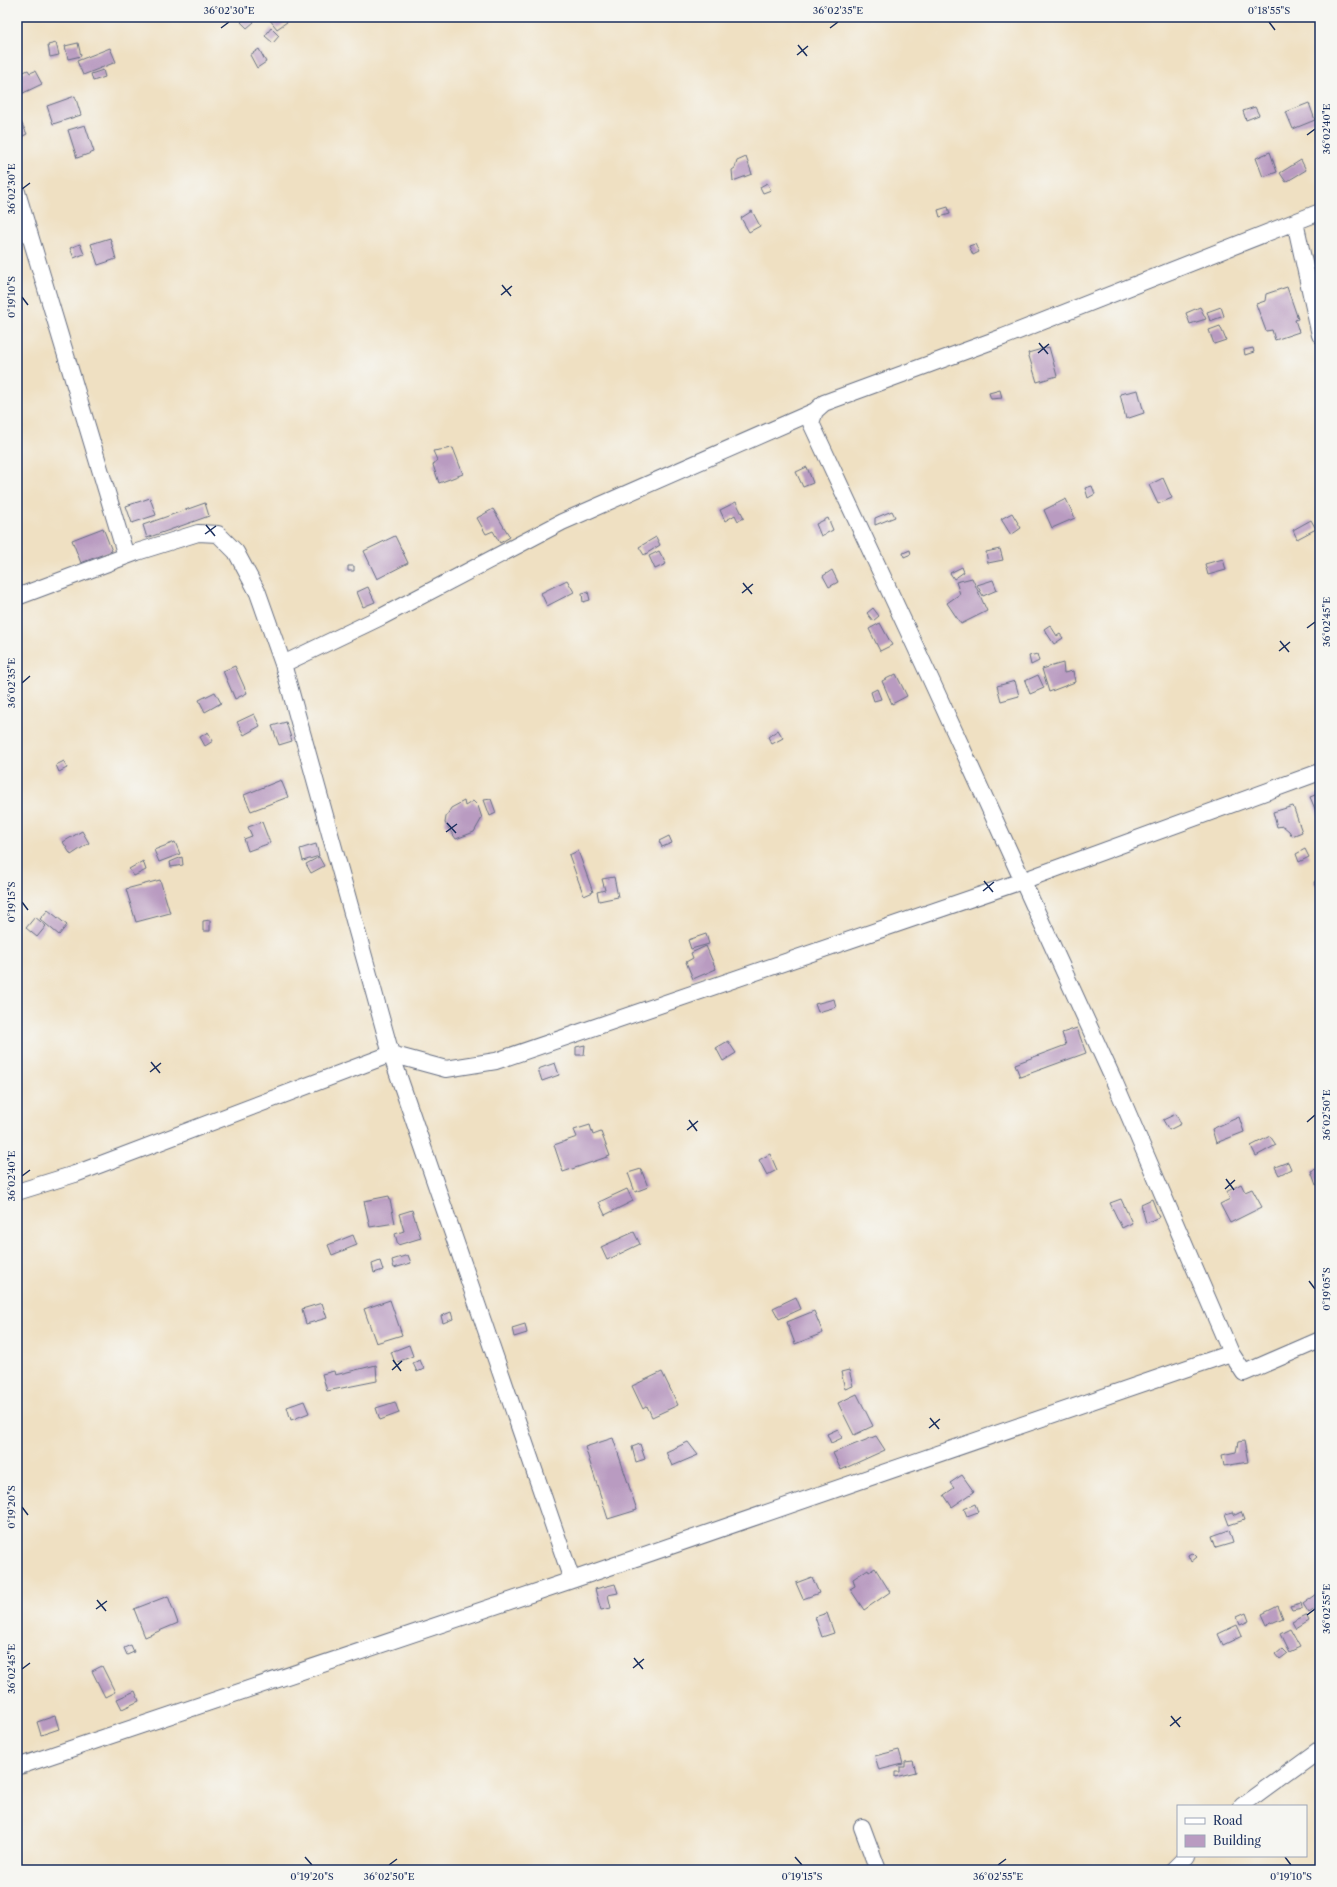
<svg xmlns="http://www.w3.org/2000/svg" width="1337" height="1887" font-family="'Libre Caslon Text',serif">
<rect width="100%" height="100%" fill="#f6f6f2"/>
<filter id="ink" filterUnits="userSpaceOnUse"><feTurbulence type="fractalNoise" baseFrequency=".025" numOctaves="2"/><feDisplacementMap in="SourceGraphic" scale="8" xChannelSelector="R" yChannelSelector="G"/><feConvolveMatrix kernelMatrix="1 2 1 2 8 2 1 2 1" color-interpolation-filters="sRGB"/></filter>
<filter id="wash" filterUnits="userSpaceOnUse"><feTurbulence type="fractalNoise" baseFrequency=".012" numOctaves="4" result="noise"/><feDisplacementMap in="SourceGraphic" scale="16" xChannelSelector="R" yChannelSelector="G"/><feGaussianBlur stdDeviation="0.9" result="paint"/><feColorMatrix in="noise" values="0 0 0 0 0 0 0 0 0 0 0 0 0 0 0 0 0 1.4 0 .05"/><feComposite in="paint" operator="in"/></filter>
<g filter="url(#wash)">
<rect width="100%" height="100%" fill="#efe0c2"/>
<g id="blocks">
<path fill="#b99bc1" d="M246,17H250L254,22L247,28L241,22Z
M274,17H294L277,29L270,20Z
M271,28L279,36L273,43L265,36Z
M56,43L59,55L50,57L48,45Z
M78,43L81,56L68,59L65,46Z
M110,48L116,62L83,75L77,61Z
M259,49L266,62L257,68L250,55Z
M28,70L30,73L35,71L42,84L17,96V75Z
M103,70L105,77L93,81L91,74Z
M75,96L81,115L53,124L47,106Z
M1309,103L1315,120L1293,129L1286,112Z
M1255,107L1259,115L1246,120L1243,111Z
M21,122L27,134L17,139V124Z
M85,125L94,152L77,158L68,130Z
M1270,152L1277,172L1263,177L1256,158Z
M746,157L752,174L733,181L732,170L735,168L737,161Z
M1301,160L1306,170L1286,182L1280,173Z
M767,183L771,190L763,193L760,187Z
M948,207L950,214L940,217L938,210Z
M752,211L760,226L749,232L741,218Z
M110,238L116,259L98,265L91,244Z
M80,244L84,254L74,258L70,248Z
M975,244L979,252L973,255L969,246Z
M1287,287L1298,319L1295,320L1299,332L1275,340L1272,330L1266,331L1256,304L1265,301L1266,294Z
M1200,307L1206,319L1190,324L1186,313Z
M1221,307L1224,316L1210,321L1207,312Z
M1220,326L1226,340L1214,344L1209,330Z
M1049,347L1057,376L1037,382L1028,353Z
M1253,348L1254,352L1245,355L1244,350Z
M1000,390L1002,398L991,399L989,393Z
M1138,390L1144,413L1126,419L1120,394Z
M453,448L463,474L439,483L433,465L437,460L433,451Z
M807,467L813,483L803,487L796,472Z
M1163,478L1172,498L1158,504L1149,485Z
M1092,486L1095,494L1088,498L1085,488Z
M150,498L156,515L132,523L126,506Z
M1066,499L1075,518L1052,528L1044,510Z
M736,502L744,518L738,521L735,515L725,521L720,510Z
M205,503L209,516L147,538L143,525Z
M493,509L510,537L500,543L493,531L486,534L477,518Z
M892,511L895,517L875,525V518Z
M1012,513L1021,528L1011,535L1001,519Z
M828,518L833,530L821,536L816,524Z
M1311,520L1316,529L1297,539L1293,530Z
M103,528L112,551L81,563L72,540Z
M395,536L408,563L377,579L364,551Z
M656,537L660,545L644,555L639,547Z
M1000,549L1003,560L988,563L986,552Z
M910,550L911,554L904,557L903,553Z
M659,551L666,564L655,569L649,556Z
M1223,559L1226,570L1208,575L1205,564Z
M348,566H354V571H348Z
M962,567L964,572L954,579L950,573Z
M832,570L838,582L829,587L823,576Z
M972,578L987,611L961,624L947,603L960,594L956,582Z
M567,580L574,592L547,606L541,593Z
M993,580L997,590L983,596L977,585Z
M368,587L375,602L363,607L357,592Z
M588,592L590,600L583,602L582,593Z
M873,608L879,616L873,621L867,613Z
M880,623L892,645L880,651L869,629Z
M1050,625L1057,636L1060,634L1063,638L1054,644L1044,629Z
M1037,654L1039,661L1031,665L1029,656Z
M1063,663L1064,673L1073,671L1075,682L1049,692L1042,669Z
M235,666L247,693L235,699L223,671Z
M896,674L907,696L892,704L882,681Z
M1038,675L1044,688L1030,694L1025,681Z
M1015,681L1019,696L1001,701L997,686Z
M877,689L881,699L874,701L871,692Z
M215,692L221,703L205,712L199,700Z
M254,714L260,726L244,735L237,722Z
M286,722L292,741L279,745L272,726Z
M778,730L783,738L772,744L768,737Z
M208,732L213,741L205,746L200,737Z
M64,761L67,768L59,772L56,765Z
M281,780L288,797L251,811L244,795Z
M1320,793V815L1318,816L1310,797Z
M491,799L496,813L490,816L484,800Z
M464,801L465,806L473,801L478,806L482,818L474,832L456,839L445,823L446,817L451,808Z
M1293,806L1302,832L1292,836L1289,831L1283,826L1277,827L1273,812Z
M262,822L270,843L248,851L244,839L252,836L248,827Z
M82,831L89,843L71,855L63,842Z
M669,836L672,843L662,847L659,841Z
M175,842L180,854L159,862L154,850Z
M316,844L319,856L303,861L300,849Z
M1305,849L1309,857L1299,862L1296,854Z
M578,851L593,892L584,896L569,855Z
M182,857L183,865L171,867L170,862Z
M319,857L324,866L311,873L306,864Z
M143,861L146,870L134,876L129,869Z
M614,877L618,897L599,901L597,892L605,890L602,879Z
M1320,878V891L1314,882Z
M160,880L170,913L136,922L126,889Z
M48,910L67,925L59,935L40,919Z
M35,917L46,926L37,937L26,928Z
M210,920V931H203V921Z
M706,934L709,944L691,949L688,940Z
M706,946L716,969L693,979L686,962L693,958L691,953Z
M834,999L836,1007L818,1012L815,1004Z
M1077,1028L1086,1053L1020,1077L1015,1064L1066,1045L1062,1033Z
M728,1041L736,1053L723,1061L716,1048Z
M585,1045L584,1055H576V1047Z
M555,1063L559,1075L542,1081L538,1069Z
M1176,1114L1181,1124L1169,1130L1163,1120Z
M1239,1117L1244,1132L1216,1143L1212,1129Z
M590,1125L593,1135L601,1132L610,1156L563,1172L554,1145L577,1137L574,1130Z
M1270,1136L1276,1145L1256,1156L1251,1146Z
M770,1154L777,1170L767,1175L759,1160Z
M1288,1162L1291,1169L1279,1175L1275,1167Z
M1320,1167V1183L1316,1185L1311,1171Z
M641,1169L648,1187L635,1192L628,1173Z
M1241,1184L1245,1192L1252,1189L1262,1207L1230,1223L1220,1204L1230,1199L1226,1192Z
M627,1189L633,1201L605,1215L599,1202Z
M389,1196L395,1223L370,1227L364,1201Z
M1121,1199L1132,1223L1122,1228L1110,1203Z
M1152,1199L1159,1217L1146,1223L1141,1204Z
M412,1210L421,1238L398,1245L395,1234L404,1231L399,1214Z
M634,1232L640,1244L607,1260L601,1247Z
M353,1235L357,1245L332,1255L328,1245Z
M408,1255L411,1263L394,1268L392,1260Z
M380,1261L383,1270L374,1273L372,1264Z
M796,1297L801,1309L779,1319L773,1308Z
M390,1300L402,1335L376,1343L364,1309Z
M322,1303L327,1318L306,1324L302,1309Z
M814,1311L823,1333L795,1344L787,1322Z
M451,1312L453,1319L443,1323L441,1316Z
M525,1324L527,1333L514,1337L512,1328Z
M409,1345L413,1356L395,1363L391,1352Z
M420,1360L424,1369L417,1372L413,1363Z
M376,1365L377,1381L327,1391L322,1374L334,1371L335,1375Z
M849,1370L853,1386L845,1389L841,1372Z
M662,1372L678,1405L652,1417L647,1406L643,1409L632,1386Z
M857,1394L873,1426L854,1435L838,1403Z
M304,1401L309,1413L291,1420L287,1407Z
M395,1402L399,1413L380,1420L376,1408Z
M838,1429L842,1438L831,1443L827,1434Z
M876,1436L885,1450L841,1470L833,1453Z
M613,1438L637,1510L608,1519L585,1447Z
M1244,1441L1248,1462L1224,1466L1222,1455L1236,1452L1238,1442Z
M688,1442L698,1455L672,1466L666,1452Z
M640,1444L645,1459L636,1462L632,1447Z
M962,1475L974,1492L952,1507L944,1495L954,1488L950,1483Z
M975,1504L978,1512L967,1516L964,1509Z
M1233,1512L1235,1515L1241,1512L1244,1520L1229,1525L1225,1514Z
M1229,1530L1233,1543L1216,1548L1212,1536Z
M1193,1553L1197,1557L1191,1562L1188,1555Z
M875,1568L890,1592L864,1610L850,1589L855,1586L853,1579L868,1569L869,1572Z
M812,1577L819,1593L803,1599L796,1583Z
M615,1584L618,1593L608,1595L611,1608L601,1610L595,1589Z
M1317,1594L1320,1599V1606L1309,1613L1303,1604Z
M168,1596L178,1623L145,1637L134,1609Z
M1301,1603L1302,1608L1292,1610L1290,1606Z
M1278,1606L1283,1618L1267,1625L1262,1614Z
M827,1613L834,1633L822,1637L815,1617Z
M1246,1613L1249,1621L1240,1625L1237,1617Z
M1306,1615L1309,1621L1296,1629L1292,1622Z
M1237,1625L1242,1636L1223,1645L1218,1634Z
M1290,1629L1300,1647L1289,1652L1280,1634Z
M131,1645L134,1652L127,1655L124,1648Z
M1282,1648L1287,1653L1279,1659L1275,1654Z
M102,1666L115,1692L105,1697L92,1671Z
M135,1691L139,1701L122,1709L117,1699Z
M55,1716L59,1729L41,1735L37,1722Z
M899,1750L903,1764L879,1770L875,1756Z
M913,1761L916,1772L895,1777V1772H900V1767H905V1762Z"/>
</g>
</g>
<g filter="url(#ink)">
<use href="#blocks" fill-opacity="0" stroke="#656d81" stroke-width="1"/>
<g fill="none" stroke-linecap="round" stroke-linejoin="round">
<defs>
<path id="minor" d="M17,192L126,556
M1320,212L1003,337L824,403L815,411L811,423L931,680L1115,1083L1231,1353L1244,1373L1320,1340
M1295,222L1320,335
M17,597L137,552L198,533L218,534L236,552L258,593L283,664
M17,1192L75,1174L391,1054L446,1069L496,1061L1022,881L1320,772
M572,1580L391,1054L283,664L381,617L562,522L815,411
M17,1767L572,1580L1231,1353
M1242,1806L1320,1749
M862,1827L878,1870
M1173,1870L1187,1856"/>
</defs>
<use href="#minor" stroke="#656d81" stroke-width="18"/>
<use href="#minor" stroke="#fff" stroke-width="16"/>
</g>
</g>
<path fill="none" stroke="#1b2f5e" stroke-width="1.5" d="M1269,22L1275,30M221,28L229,22M830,28L838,22M798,45L807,56M797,55L808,46M1307,135L1315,129M22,189L30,183M502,285L511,296M501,295L512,286M22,297L28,305M1039,343L1048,354M1038,353L1049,344M206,525L215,536M205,534L216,526M743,583L752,594M742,593L753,584M1307,628L1315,622M1280,641L1289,652M1279,651L1290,642M22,683L30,676M447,823L456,833M446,832L457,824M984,881L993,892M983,891L994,882M22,902L28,910M151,1062L160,1073M150,1072L161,1063M689,1120L697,1131M1307,1122L1315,1115M687,1130L698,1121M22,1176L30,1170M1226,1179L1234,1190M1225,1189L1235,1180M1309,1281L1315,1289M393,1360L401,1371M392,1370L402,1361M930,1418L939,1429M929,1428L940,1419M22,1507L28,1515M97,1600L106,1611M96,1609L107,1601M1307,1615L1315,1609M634,1658L643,1669M633,1668L644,1659M22,1669L30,1663M1171,1716L1180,1727M1170,1726L1181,1717M305,1857L312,1865M795,1857L802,1865M1285,1857L1291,1865M389,1865L397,1859M998,1865L1006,1859"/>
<rect width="1337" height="1887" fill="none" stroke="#f6f6f2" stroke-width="44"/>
<rect x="1177" y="1805" width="130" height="52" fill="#f6f6f2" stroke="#9ea6b7"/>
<rect x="1185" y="1818" width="20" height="6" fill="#ffffff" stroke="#9ea6b7"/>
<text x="1213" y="1825" font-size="12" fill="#1b2f5e">Road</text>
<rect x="1185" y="1835" width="20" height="12" fill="#b99bc1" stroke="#9ea6b7"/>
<text x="1213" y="1845" font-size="12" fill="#1b2f5e">Building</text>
<rect x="22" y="22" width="1293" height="1843" fill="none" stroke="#1b2f5e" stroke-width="1.5"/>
<g font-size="10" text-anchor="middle" fill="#1b2f5e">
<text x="229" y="14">36°02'30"E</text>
<text x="838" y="14">36°02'35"E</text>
<text x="1269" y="14">0°18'55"S</text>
<text transform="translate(1326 129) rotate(-90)" y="4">36°02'40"E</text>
<text transform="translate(11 189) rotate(-90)" y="4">36°02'30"E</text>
<text transform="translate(11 297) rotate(-90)" y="4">0°19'10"S</text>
<text transform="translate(1326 622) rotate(-90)" y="4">36°02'45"E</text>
<text transform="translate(11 683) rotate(-90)" y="4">36°02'35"E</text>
<text transform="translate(11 902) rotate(-90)" y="4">0°19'15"S</text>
<text transform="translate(1326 1115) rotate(-90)" y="4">36°02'50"E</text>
<text transform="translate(11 1176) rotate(-90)" y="4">36°02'40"E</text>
<text transform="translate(1326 1289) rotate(-90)" y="4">0°19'05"S</text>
<text transform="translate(11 1507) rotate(-90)" y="4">0°19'20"S</text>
<text transform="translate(1326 1609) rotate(-90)" y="4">36°02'55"E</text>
<text transform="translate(11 1669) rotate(-90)" y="4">36°02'45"E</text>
<text x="312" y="1880">0°19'20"S</text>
<text x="389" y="1880">36°02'50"E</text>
<text x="802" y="1880">0°19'15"S</text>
<text x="998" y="1880">36°02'55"E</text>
<text x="1291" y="1880">0°19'10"S</text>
</g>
</svg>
